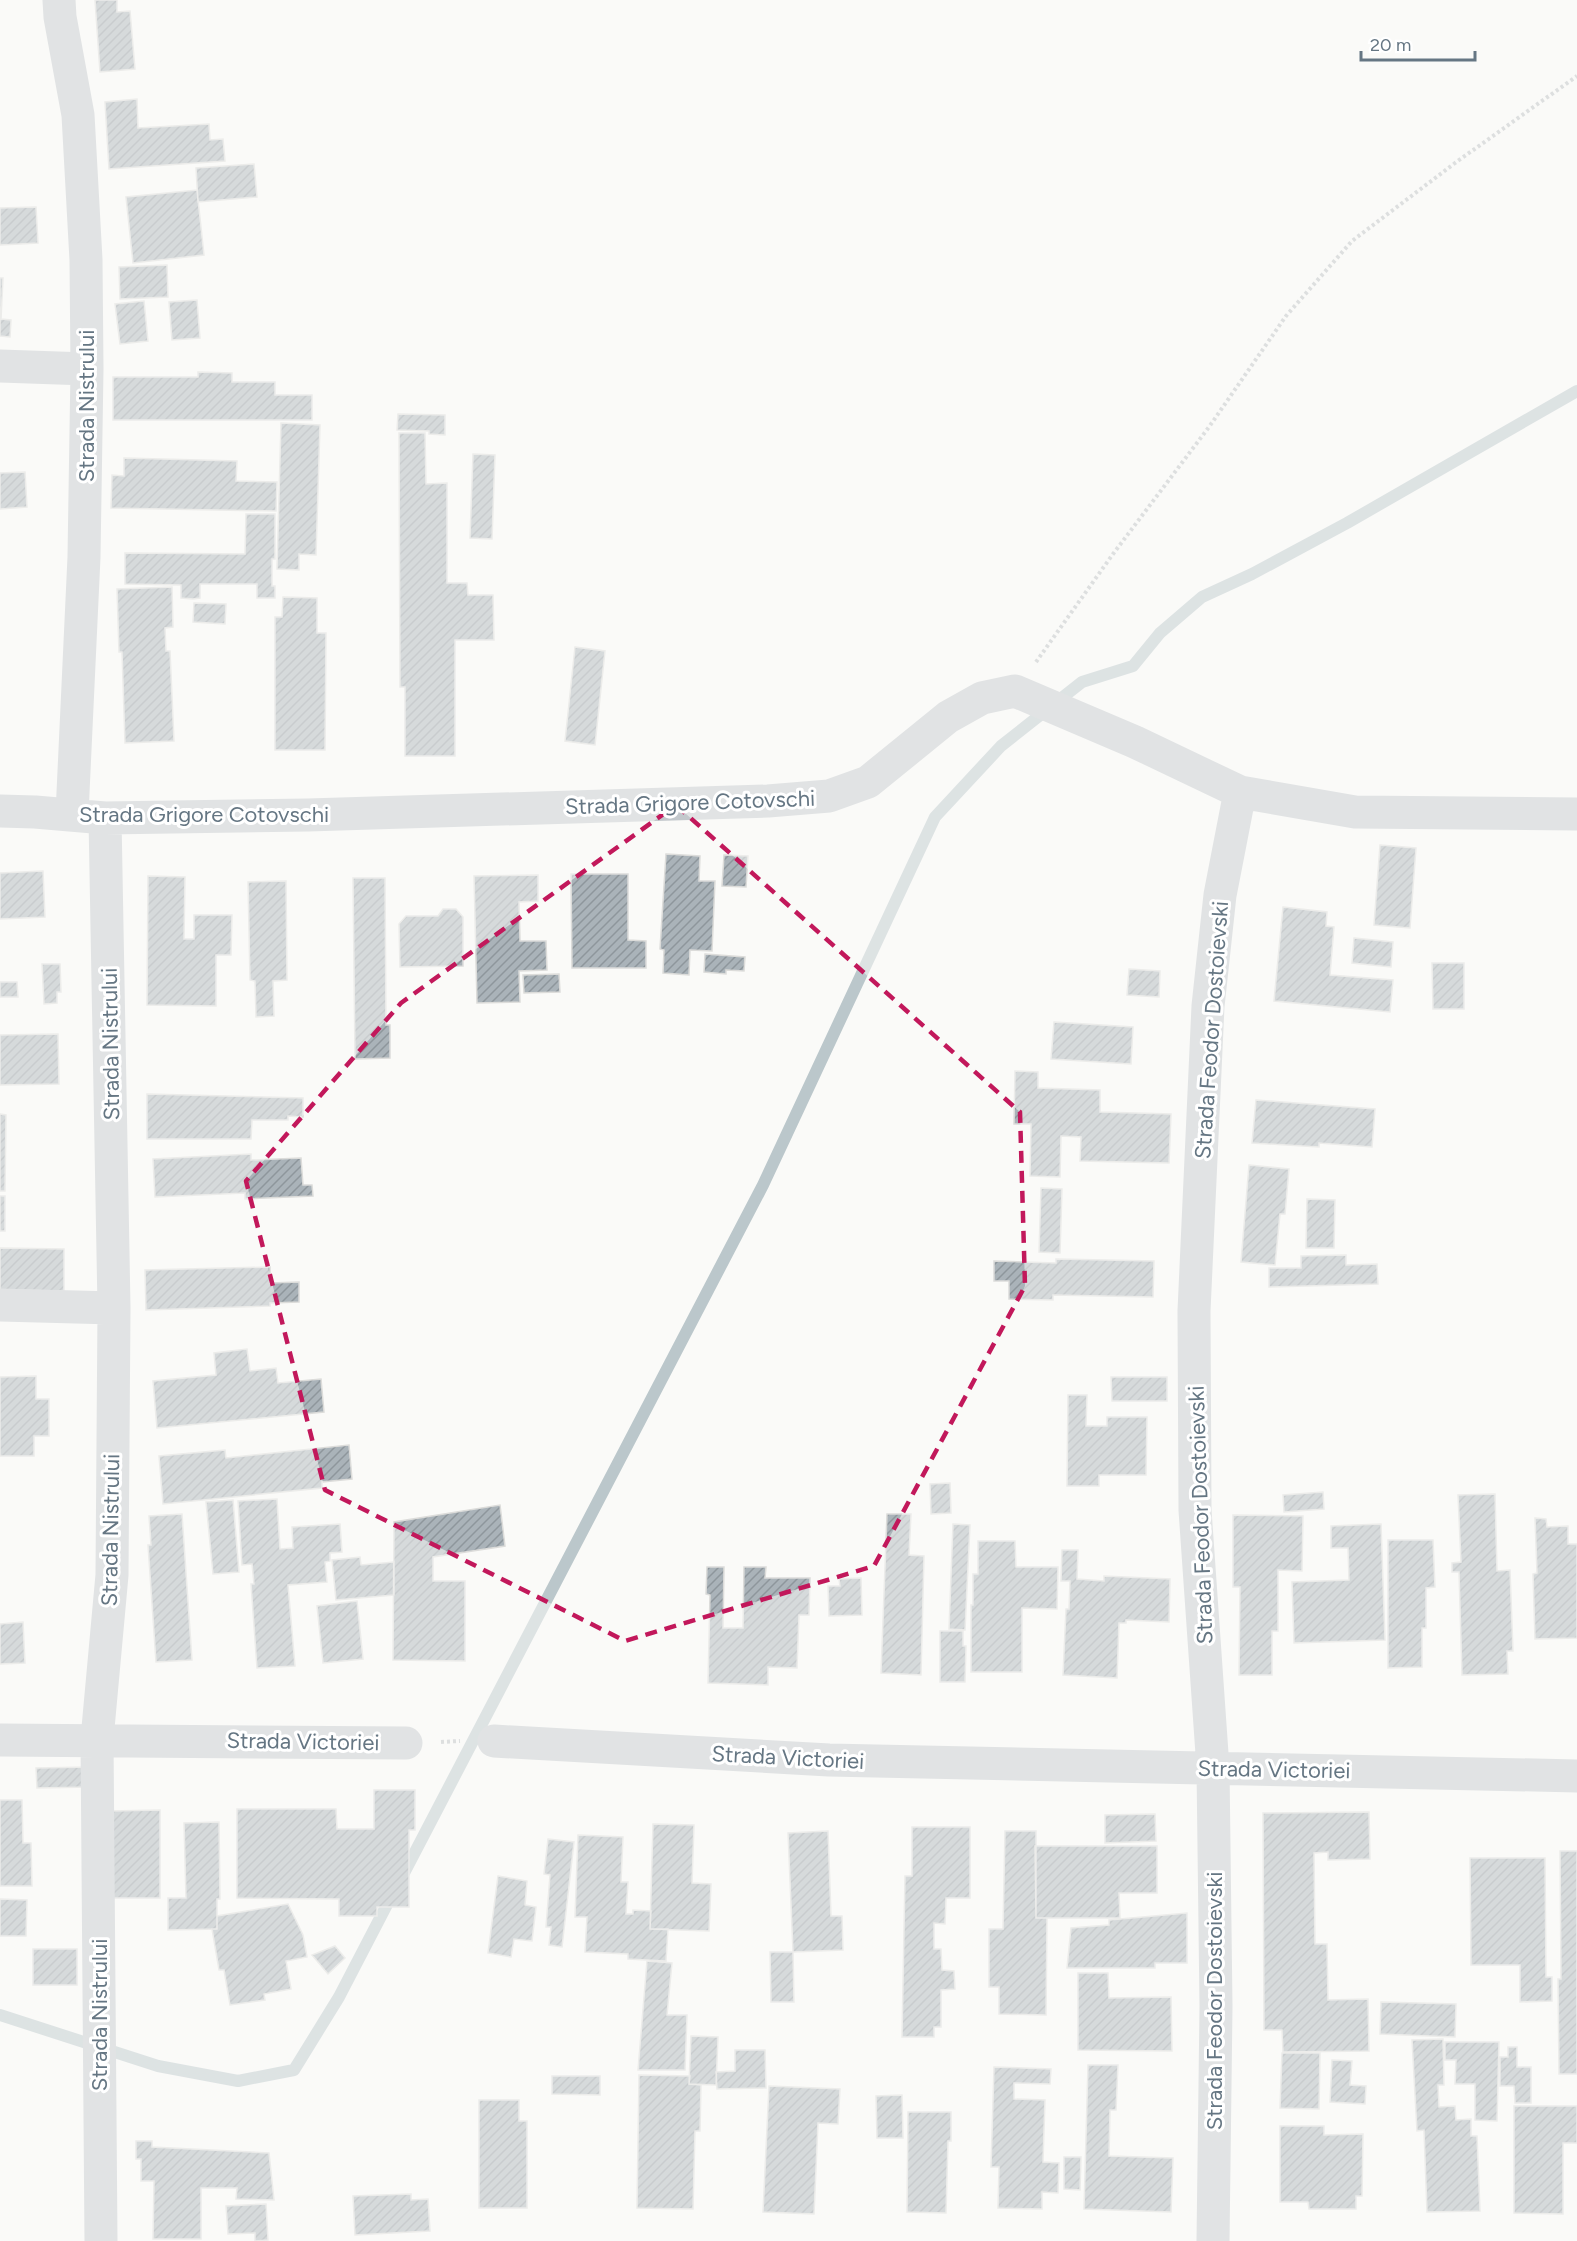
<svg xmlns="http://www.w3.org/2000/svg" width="1577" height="2241" font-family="Figtree,sans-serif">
<defs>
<pattern id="building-hatch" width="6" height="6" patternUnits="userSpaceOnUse" patternTransform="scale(1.5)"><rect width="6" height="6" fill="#aab3b9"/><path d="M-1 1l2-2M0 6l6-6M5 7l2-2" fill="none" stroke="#8e969c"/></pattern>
</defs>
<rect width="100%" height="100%" fill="#fafaf8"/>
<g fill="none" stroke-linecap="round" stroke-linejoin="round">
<path stroke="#bbc7cb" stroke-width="12" d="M402,1877L763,1185L935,817L1001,746L1082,682L1133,666L1160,633L1202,597L1252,574L1347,523L1577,391
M0,2015L158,2066L238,2081L294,2070L339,1997L392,1895"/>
</g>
<path fill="url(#building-hatch)" stroke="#dcdcda" stroke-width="1.5" d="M95,0H117V12L130,11L135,69L100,72Z
M137,99L138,128L209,124L210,140L223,139L225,161L109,169L105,102Z
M254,164L257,197L198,202L196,168Z
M197,190L204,255L133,263L126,197Z
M36,207L38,243L0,245V208Z
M167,265L168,297L120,299L119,267Z
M0,278H3L1,319L11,320L10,337L0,336Z
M197,300L200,338L172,340L169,302Z
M144,301L148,341L120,344L115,304Z
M198,372L232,373V382H275V395H312V420H113V377H198Z
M398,414L445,415V435L429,434V431L397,430Z
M281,423L320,425L316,555L299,554V570L277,569Z
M399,433H425L426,484L447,483V583H467L468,595H493L494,640H455V756H405V687H400Z
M473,454L495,455L492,539L470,538Z
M124,458L237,461L236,481L277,482L276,511L111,508L112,475L124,476Z
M25,472L27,507L0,509V473Z
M246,514H275V559H272V586H275V598H257V584H200V598L193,599L181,598V585L125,584V553L245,554Z
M172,587L173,627L165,628L166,651H170L174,741L125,743L122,652H119L117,589Z
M283,597L317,598V633H326L325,750H275V617H282Z
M194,603L226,604L225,624L193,622Z
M575,647L605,651L595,745L565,741Z
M1380,845L1416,848L1410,928L1374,925Z
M666,854L700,856L699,881H715L712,951L690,950L689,975L663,973L664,950L660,949Z
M724,855L748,856L746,887L722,886Z
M43,871L45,917L0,919V873Z
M571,874H628V940L646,941V968H572Z
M538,875V901L519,902L520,941H546L547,970L519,971L520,1002L477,1003L474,876Z
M148,876L185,877L184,939H194V915H232L231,955H216V1006L147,1005Z
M353,878H385L386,1025H390V1058L355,1059Z
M286,881L287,980L273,981L274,1016L256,1017L255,981L250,980L248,882Z
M1283,907L1327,912L1326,926L1334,927L1330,975L1393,980L1390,1012L1274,1001Z
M443,909H456L463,917V966L400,967L399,924L406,916H438Z
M1354,938L1393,942L1391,967L1352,963Z
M705,954L745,957L744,971L726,970V974L704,972Z
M1432,963H1464V1009H1433Z
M42,964H60L61,992H57V1003L44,1004Z
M1129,969L1160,971L1159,997L1127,995Z
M559,974L560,992L524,993L523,975Z
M0,982H17L18,997H0Z
M1054,1022L1133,1027L1131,1064L1051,1059Z
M58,1034L59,1084L0,1085V1035Z
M1015,1071L1038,1072V1088L1100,1090V1112L1171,1114L1169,1163L1080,1161L1081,1137L1061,1136L1060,1177L1030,1176L1031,1124H1014Z
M147,1094L303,1098V1117L288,1116V1120H252L251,1139H147Z
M1256,1100L1375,1109L1372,1147L1319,1143V1147L1252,1143Z
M0,1114L6,1115L5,1191H0Z
M251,1154V1160L301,1158L303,1185H312L313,1196L245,1199V1193L155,1197L153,1159Z
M1249,1165L1289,1169L1285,1214H1280L1275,1265L1241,1262Z
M1041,1188L1062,1189L1060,1253L1039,1252Z
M0,1196H5V1231H0Z
M1307,1199L1335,1200L1334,1248H1306Z
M0,1248L64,1249V1291L0,1290Z
M1346,1255V1265L1377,1264L1378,1284L1269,1287V1268H1301V1256Z
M1056,1259L1154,1261L1153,1297L1053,1295V1300L1009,1299V1281H994V1261L1056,1263Z
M270,1267V1283L299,1282V1302L270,1303V1306L146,1310L145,1270Z
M247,1349L250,1371L276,1368L278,1383L321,1379L324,1412L157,1428L153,1381L216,1375L214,1353Z
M36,1376V1399H49V1436H34V1456H0V1377Z
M1111,1377H1167V1401H1112Z
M1068,1395H1087L1086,1426H1107V1417H1147L1146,1475H1099V1486H1067Z
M349,1445L352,1479L322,1482V1488L163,1504L159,1456L225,1450L226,1458Z
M950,1483L951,1513L931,1514L930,1484Z
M1323,1492L1324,1509L1284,1512L1283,1495Z
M1495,1494L1497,1571L1510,1570L1513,1651H1507L1508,1674L1462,1675L1459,1572H1452V1563L1461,1562L1458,1495Z
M277,1499L280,1549L293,1548L292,1527L340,1524L342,1552L330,1553V1561L325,1562L327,1582L288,1585L295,1666L257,1668L251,1584H254L252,1564L242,1565L238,1501Z
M233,1500L239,1572L213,1574L206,1502Z
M500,1505L505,1546L433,1557V1581H465V1661L393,1660L394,1522Z
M182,1514L192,1660L156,1662L148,1545H151L149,1516Z
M887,1514H911L909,1555L924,1556L921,1675L881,1673Z
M1233,1515L1303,1516L1302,1571L1278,1570V1631H1272V1675H1239L1240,1587H1233Z
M1535,1518L1546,1519L1547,1527L1568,1526V1544H1577V1638L1535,1639L1533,1574L1537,1573Z
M953,1524L970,1525L965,1630L949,1629Z
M1381,1524L1385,1640L1294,1643L1292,1582L1349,1580L1348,1548H1331V1526Z
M1388,1540H1433L1435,1587L1426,1588V1628H1422V1667L1388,1668Z
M978,1541H1015L1016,1567H1058L1057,1609L1022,1608V1672H971V1605H973V1574H978Z
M1062,1550H1078L1077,1579L1104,1581V1576L1170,1579L1169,1622L1126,1620V1623H1119L1117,1678L1063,1675L1066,1609H1069L1070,1581H1061Z
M360,1557L361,1565L394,1562V1595L336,1600L332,1560Z
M707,1567H724L723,1628H743L744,1567H766L765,1578H810L809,1615H799L797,1668L768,1667V1685L708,1683L710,1595L706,1594Z
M861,1578L862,1615L829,1616L828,1586H840L839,1579Z
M357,1601L363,1659L323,1663L317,1606Z
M23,1622L25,1663L0,1664V1624Z
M940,1631H963V1646H966L965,1682H940Z
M90,1767V1787L37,1788L36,1768Z
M374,1790H415V1830H409V1907H377V1916H339V1899L237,1898V1809H336L337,1829H374Z
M0,1800H22L23,1843H31L32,1886H0Z
M160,1810V1898H111V1811Z
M1369,1812L1370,1859L1328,1860V1852L1314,1853L1315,1944H1327L1328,2000L1368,1999L1369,2051L1283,2052L1282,2030H1264L1263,1813Z
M1155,1814L1156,1841L1105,1843V1815Z
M219,1822L220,1899H217V1929L168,1930V1898H186L184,1823Z
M653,1824L694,1825L692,1883L711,1884L709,1931L650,1929Z
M912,1827H970V1898H946L945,1924L934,1923V1949H941L942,1970L954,1971L955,1989L941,1990V2027H934V2037H902L905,1876H912Z
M828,1831L831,1916H842L843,1950L793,1952L788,1833Z
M1005,1831H1036V1918H1047L1046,2015L999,2014V1987H989V1929H1003Z
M578,1835L623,1837L621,1882H628L626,1914H633V1910L651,1911L650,1929H668L666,1961L628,1959V1954L585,1952L587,1917H575Z
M548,1839L574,1842L562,1947L549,1945L551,1927H546L550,1875L544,1874Z
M1035,1846H1157V1893H1119L1120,1918H1036Z
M1560,1851H1577V2074H1559L1558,1979H1561Z
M1470,1858H1545L1546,1977H1552V2001L1520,2002V1965H1471Z
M498,1876L527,1881L525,1905L536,1907L532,1941L514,1939L511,1957L488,1953Z
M0,1899L27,1900L26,1936H0Z
M288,1904L303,1935L307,1957L286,1961L291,1989L264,1994L265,2000L230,2005L224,1970H219L212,1929H217V1916Z
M1187,1913V1963H1155V1968H1067L1071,1928L1109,1925V1920Z
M335,1946L345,1958L328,1974L312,1955Z
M33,1949H77V1985H33Z
M770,1952H793L794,2002H771Z
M647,1961L672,1963L667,2015H687L685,2070H638Z
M1078,1973H1108L1109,1998L1171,1997L1172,2051L1078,2050Z
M1381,2002L1456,2004L1455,2037L1380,2034Z
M691,2036L718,2037L716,2085L689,2084Z
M1443,2039L1444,2085H1438L1439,2107L1455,2106L1456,2120L1471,2119V2136H1477L1480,2211L1427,2212L1424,2130L1417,2131L1412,2040Z
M1445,2042H1499L1497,2121L1475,2120V2084H1455L1456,2060H1445Z
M1508,2047H1517V2067H1531V2103H1515L1514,2086H1500V2057H1508Z
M735,2050H765L766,2088L717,2089L716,2072L735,2071Z
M1282,2053H1320L1319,2109L1280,2108Z
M1332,2060L1352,2061L1350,2085L1366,2086L1365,2104L1330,2102Z
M1088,2065H1118L1116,2110H1110L1109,2156L1173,2158L1171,2212L1084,2209Z
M994,2067L1051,2069L1050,2084L1014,2083V2099L1045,2100L1043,2162L1059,2163L1058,2193L1042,2192V2209L998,2208L999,2167H991Z
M639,2075L690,2076L689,2084L701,2085L700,2131H695L693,2209L637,2208Z
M552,2076H600V2095L552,2094Z
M769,2086L840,2089L838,2124L818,2123L814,2214L763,2212Z
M902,2095L903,2138H877L876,2096Z
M479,2100H519V2121H527V2208H479Z
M1514,2106H1577V2143H1563V2214L1514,2213Z
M908,2112H951V2141H948L946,2213L907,2212Z
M1280,2126H1324V2135L1363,2134L1362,2196H1356V2209H1309L1308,2202H1280Z
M136,2141H152V2147L269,2153L274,2200L236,2199L237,2188H201V2239H153L154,2181H141V2159H136Z
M1064,2157H1081L1080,2190L1064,2189Z
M411,2194V2200L428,2199L430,2231L355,2235L353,2196Z
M266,2204L268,2240L255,2241V2233L228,2234L226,2206Z"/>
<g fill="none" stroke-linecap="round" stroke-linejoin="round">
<path stroke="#bbbfc2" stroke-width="4" stroke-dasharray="3 3" stroke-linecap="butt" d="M1036,662L1113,554L1209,427L1286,316L1352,241L1455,163L1577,76
M441,1742L460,1741"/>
<path stroke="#c3c8cc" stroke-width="33" d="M59,0L60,17L78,115L86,260L87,369L84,557L72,814
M0,366L87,369
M0,811L35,812L105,818L308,815L768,801L829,796L868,782L948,717L982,698L1015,691L1135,742L1240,792L1355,812L1577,814
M0,1305L114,1308
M0,1740L406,1743
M494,1741L829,1760L1577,1776
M101,2241L97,1739L112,1575L114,1308L105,818
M1213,2241L1216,2006L1213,1768L1195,1510L1194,1311L1208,1006L1220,895L1240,792"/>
</g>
<path d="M0 0H1577V2241H0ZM676,805L1020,1112L1025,1286L874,1566L625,1641L325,1490L246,1181L401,1003Z" fill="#fafaf8" fill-opacity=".55" fill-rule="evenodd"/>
<path fill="none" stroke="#c2185b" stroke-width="4.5" stroke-dasharray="12 8" stroke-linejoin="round" d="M676,805L1020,1112L1025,1286L874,1566L625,1641L325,1490L246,1181L401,1003Z"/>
<g text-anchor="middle" stroke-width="6" stroke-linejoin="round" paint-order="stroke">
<g font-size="22" fill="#657683" stroke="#fff">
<text transform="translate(86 406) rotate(-90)" y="8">Strada Nistrului</text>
<text transform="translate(690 802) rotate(-2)" y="8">Strada Grigore Cotovschi</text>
<text x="204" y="822">Strada Grigore Cotovschi</text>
<text transform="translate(1211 1030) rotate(-86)" y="8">Strada Feodor Dostoievski</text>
<text transform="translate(110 1044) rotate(-91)" y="8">Strada Nistrului</text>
<text transform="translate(1200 1515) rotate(-92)" y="8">Strada Feodor Dostoievski</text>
<text transform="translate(110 1530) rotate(-89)" y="8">Strada Nistrului</text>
<text transform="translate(303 1741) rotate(1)" y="8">Strada Victoriei</text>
<text transform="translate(788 1757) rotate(3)" y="8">Strada Victoriei</text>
<text transform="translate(1274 1769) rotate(1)" y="8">Strada Victoriei</text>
<text transform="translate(1214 2001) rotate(-90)" y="8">Strada Feodor Dostoievski</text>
<text transform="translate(99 2015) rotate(-90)" y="8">Strada Nistrului</text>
</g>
</g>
<path d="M1361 51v9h114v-9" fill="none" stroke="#657683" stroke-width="3"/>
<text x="1370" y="51" font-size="18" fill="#657683" stroke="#ffffff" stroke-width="4.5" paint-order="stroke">20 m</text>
</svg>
